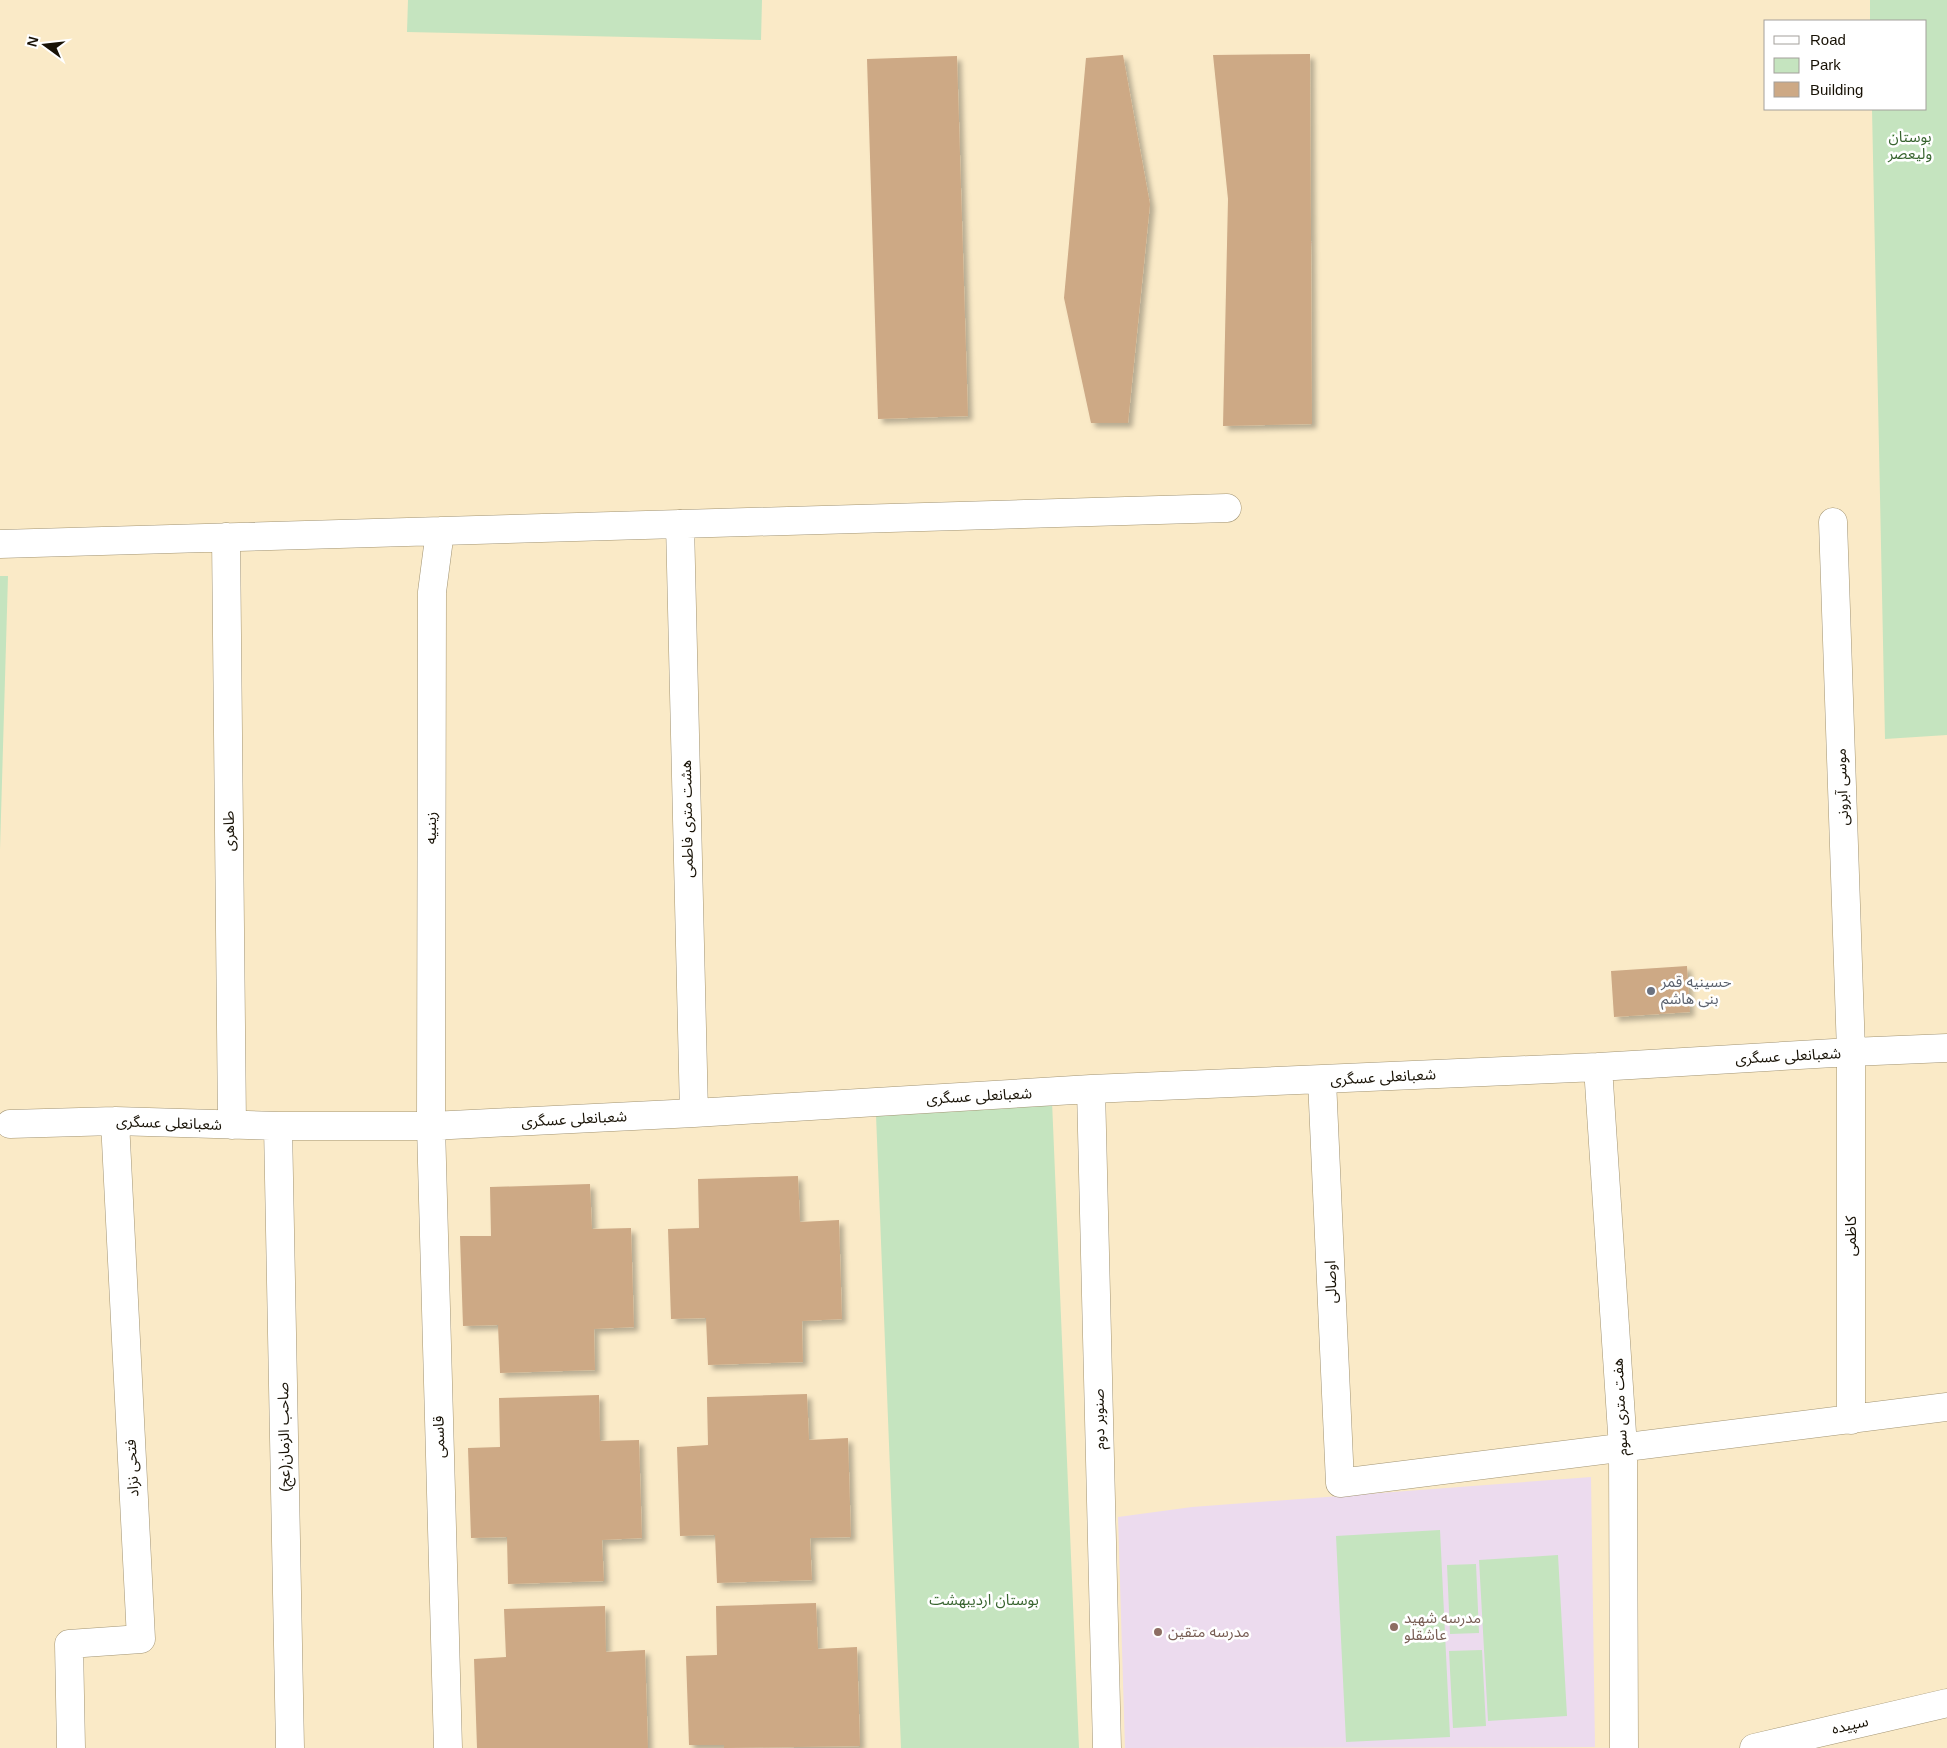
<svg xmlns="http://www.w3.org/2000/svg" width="1947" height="1748" font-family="Helvetica,'Noto Sans Arabic',sans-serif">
<defs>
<filter id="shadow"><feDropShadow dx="4.5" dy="4.5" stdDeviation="2.5" flood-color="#0004"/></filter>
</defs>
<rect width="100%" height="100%" fill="#faeac7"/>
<path fill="#ecdbee" d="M1591,1477L1595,1747L1125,1748L1118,1517L1192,1507Z"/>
<path fill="#c5e4bf" d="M408,0H762L761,40L407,32Z
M1870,0H1947V735L1885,739L1872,109H1926V21H1870Z
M0,576H8L0,850Z
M1052,1101L1079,1748H901L876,1115Z
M1440,1530L1450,1737L1346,1742L1336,1536Z
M1558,1555L1567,1716L1488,1721L1479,1560Z
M1476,1564L1479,1633L1450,1634L1447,1565Z
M1482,1650L1486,1726L1453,1728L1449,1651Z"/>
<path fill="#cda985" filter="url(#shadow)" d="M1310,54L1312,424L1223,426L1228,199L1213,55Z
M1123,55L1150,204L1128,423H1091L1064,298L1086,58Z
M957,56L968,416L878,419L867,59Z
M1687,966L1690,1012L1614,1017L1611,971Z
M798,1176L800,1222L839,1220L842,1319L802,1321L803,1362L708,1365L706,1318L671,1319L668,1229L699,1228L698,1179Z
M590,1184L592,1229L631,1228L634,1327L594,1329L595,1370L500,1373L498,1325L463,1326L460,1236H491L490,1187Z
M807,1394L809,1440L848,1438L851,1537L810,1538L812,1580L717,1583L715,1535L680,1536L677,1447L708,1445L707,1397Z
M599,1395L600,1441L639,1440L642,1538L602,1540L604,1581L508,1584L507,1537L471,1538L468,1448L500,1447L499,1398Z
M816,1603L818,1649L857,1647L860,1746L724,1748V1745H689L686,1656L717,1655L716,1606Z
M605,1606L606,1652L645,1650L648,1748H477L474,1659L506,1657L504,1609Z"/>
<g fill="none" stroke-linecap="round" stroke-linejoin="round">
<defs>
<path id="minor" d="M1833,522L1851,1052V1420
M680,524L694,1113
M440,531L432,592L431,1126L448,1748
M226,537L232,1125
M0,544L1227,508
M1598,1067L1623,1448L1624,1748
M1322,1080L1340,1483L1947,1407
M1091,1089L1107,1748
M10,1124L115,1121L278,1126H431L694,1113L1091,1089L1598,1067L1851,1052L1947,1048
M278,1126L290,1748
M71,1748L69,1644L141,1639L115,1121"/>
<path id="major" d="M1754,1748L1947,1703"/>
</defs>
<use href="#minor" stroke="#a29473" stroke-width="29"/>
<use href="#major" stroke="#a29473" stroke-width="29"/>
<use href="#minor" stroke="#fff" stroke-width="28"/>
<use href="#major" stroke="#fff" stroke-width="28"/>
</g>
<circle fill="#6b7280" stroke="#fff" stroke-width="2" cx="1651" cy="991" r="5"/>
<g fill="#8d6e63" stroke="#fff" stroke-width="2">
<circle cx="1394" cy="1627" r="5"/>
<circle cx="1158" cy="1632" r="5"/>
</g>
<g text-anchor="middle" stroke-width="5" stroke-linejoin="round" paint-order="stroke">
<g font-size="15" fill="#38642f" stroke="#fff">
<text x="1910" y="142">بوستان<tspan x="1910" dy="17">ولیعصر</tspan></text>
<text x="984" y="1605">بوستان اردیبهشت</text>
</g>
<g font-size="15" fill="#181206" stroke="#fff">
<text transform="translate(1842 787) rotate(-92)" y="5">موسی آبرونی</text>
<text transform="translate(687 819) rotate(-91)" y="5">هشت متری فاطمی</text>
<text transform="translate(431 828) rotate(-90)" y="5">زینبیه</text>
<text transform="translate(229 831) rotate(-91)" y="5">طاهری</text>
<text transform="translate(1788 1056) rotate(-3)" y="5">شعبانعلی عسگری</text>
<text transform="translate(1383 1077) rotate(-3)" y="5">شعبانعلی عسگری</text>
<text transform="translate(979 1096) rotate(-3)" y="5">شعبانعلی عسگری</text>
<text transform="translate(574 1119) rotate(-3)" y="5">شعبانعلی عسگری</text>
<text transform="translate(169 1123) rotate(2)" y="5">شعبانعلی عسگری</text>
<text transform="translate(1851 1236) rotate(-90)" y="5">کاظمی</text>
<text transform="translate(1331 1282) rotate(-92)" y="5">اوصالی</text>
<text transform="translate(1620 1407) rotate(-93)" y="5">هفت متری سوم</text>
<text transform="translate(1099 1419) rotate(-91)" y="5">صنوبر دوم</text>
<text transform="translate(284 1437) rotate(-91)" y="5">صاحب الزمان(عج)</text>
<text transform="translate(439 1437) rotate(-92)" y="5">قاسمی</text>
<text transform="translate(132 1468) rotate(-93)" y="5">فتحی نزاد</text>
<text transform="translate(1850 1725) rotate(-13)" y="5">سپیده</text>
</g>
<g font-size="15" fill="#5b616d" stroke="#fff" text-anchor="start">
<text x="1661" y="987">حسینیه قمر<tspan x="1661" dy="17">بنی هاشم</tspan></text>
</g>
<g font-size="15" fill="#785e54" stroke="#fff" text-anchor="start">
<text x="1404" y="1623">مدرسه شهید<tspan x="1404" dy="17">عاشقلو</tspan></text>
<text x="1168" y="1637">مدرسه متقین</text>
</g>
</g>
<rect x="1764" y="20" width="162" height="90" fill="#ffffff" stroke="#a3a09b"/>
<rect x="1774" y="36" width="25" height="8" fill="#ffffff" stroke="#a3a09b"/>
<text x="1810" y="45" font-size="15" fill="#181206">Road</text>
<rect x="1774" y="58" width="25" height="15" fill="#c5e4bf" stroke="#a3a09b"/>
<text x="1810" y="70" font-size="15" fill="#181206">Park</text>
<rect x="1774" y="82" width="25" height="15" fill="#cda985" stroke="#a3a09b"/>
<text x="1810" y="95" font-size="15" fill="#181206">Building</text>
<g transform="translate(45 45) rotate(285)" stroke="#ffffff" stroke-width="4" paint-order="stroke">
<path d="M0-4L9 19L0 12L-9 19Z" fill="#181206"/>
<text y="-8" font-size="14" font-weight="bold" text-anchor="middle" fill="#181206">N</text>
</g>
</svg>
